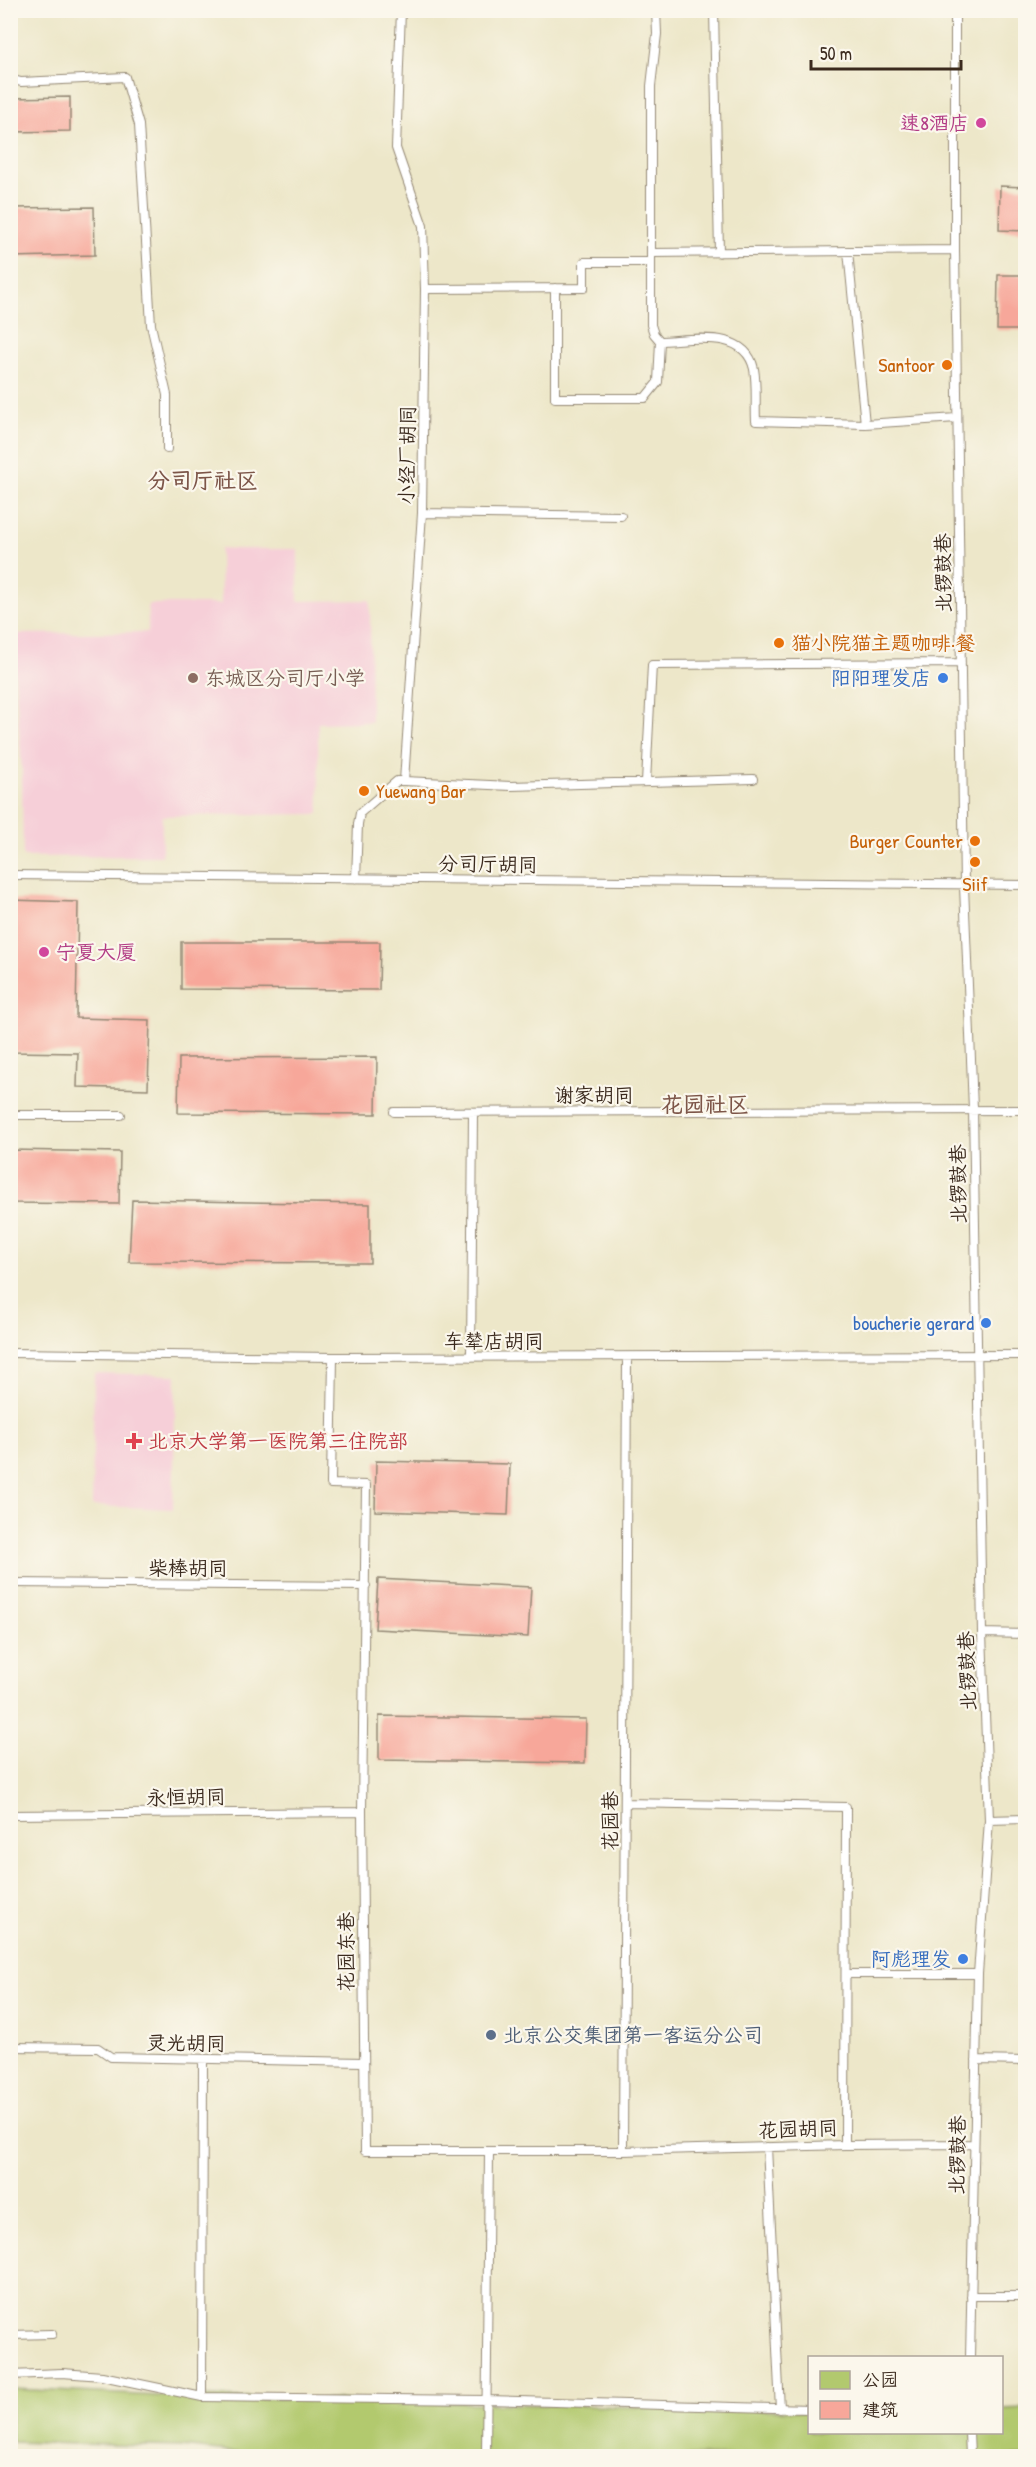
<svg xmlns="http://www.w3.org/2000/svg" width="1036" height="2467" font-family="'Patrick Hand','LXGW WenKai TC',sans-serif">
<rect width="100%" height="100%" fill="#fbf7ec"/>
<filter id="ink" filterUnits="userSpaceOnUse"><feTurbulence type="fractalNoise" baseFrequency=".0167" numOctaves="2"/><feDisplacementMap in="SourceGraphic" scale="12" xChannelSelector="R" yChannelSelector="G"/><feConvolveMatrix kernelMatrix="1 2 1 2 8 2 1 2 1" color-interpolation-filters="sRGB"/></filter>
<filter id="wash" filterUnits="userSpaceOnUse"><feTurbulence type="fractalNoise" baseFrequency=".008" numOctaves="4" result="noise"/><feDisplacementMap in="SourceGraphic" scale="24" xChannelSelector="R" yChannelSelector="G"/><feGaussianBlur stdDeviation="1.35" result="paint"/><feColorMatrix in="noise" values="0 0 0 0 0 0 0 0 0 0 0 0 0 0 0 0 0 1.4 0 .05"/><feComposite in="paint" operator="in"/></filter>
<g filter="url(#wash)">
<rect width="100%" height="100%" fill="#ede7c9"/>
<path fill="#f6cfd8" d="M220,549H298V601L370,600L371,722L318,723L319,814L162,816V856L23,857L22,771L12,634L148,632V604H221Z
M94,1373L176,1375L173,1509L92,1506Z"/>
<path fill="#b2c96e" stroke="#767a46" stroke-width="1.5" d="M11,2389L161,2396L809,2411L810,2432H1002V2409L1026,2408L1025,2456H267L181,2447L11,2442Z"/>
<g id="blocks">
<path fill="#f7a79a" d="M70,97V131L10,132V98Z
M1000,186L1026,187V231L999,230Z
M94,207L95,255L10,257V208Z
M998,275H1026V330H997Z
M10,900L78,902L76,1018L150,1020L148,1089L77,1087L78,1053L10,1052Z
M181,942H380L379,990L181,989Z
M377,1057L376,1114L178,1113L179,1058Z
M10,1150L120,1152L119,1204L10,1203Z
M132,1200L370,1204V1263L129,1262Z
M376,1461L510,1464L508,1515L375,1511Z
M378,1579L531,1587L528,1637L375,1629Z
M379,1716L586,1719L585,1763L379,1760Z"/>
</g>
</g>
<g filter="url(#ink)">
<use href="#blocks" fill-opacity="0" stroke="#948874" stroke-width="1.5"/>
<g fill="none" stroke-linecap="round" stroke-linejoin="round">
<defs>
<path id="service" d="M656,10L657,34L651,86V325L654,334L660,341C691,340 745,328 754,369C757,385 755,404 756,421L865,424
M714,10L719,253
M955,10V250L964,886L973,1109L982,1633L989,1820L978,1974L970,2358
M10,79L21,82L125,77L139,125L151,325L167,395V449
M848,251L865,424L957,418
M651,253L955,250
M555,288V398H645L658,382L660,341
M425,289L584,288V262H651
M422,513L621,516
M404,781L511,786L753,779
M646,782L652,665L961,663
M10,875L1026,885
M356,879L358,824L360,813L397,781H404L422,513L425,289L423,226L396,148L401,10
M394,1112L1026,1110
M10,1115H121
M10,1353L333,1357L1026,1355
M333,1357L331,1484L366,1485L362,1812L365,2151H623L627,1357
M471,1357L473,1113
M10,1583L366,1586
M982,1633L1026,1634
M626,1803L846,1807L845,2145
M10,1815L362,1812
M989,1820L1026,1819
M847,1974H978
M10,2047L98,2048L111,2057L363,2062
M203,2060L202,2397L487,2400L810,2409
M976,2060L1026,2061
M767,2147L780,2409
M623,2151L845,2145L973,2144
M971,2296H1026
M10,2335L52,2334
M10,2375L62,2373L102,2376L202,2397
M969,2432L970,2456
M486,2456L489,2152"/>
</defs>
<use href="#service" stroke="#948874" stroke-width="10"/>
<path stroke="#948874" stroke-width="4" stroke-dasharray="4.5 4.5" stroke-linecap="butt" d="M808,637L809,643H866L867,650"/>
<use href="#service" stroke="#fff" stroke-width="8"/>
</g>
</g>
<g fill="#d1479c" stroke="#fbf7ec" stroke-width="2">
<circle cx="981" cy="123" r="6"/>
<circle cx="44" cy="952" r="6"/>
</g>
<g fill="#e8710a" stroke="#fbf7ec" stroke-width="2">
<circle cx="947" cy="365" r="6"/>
<circle cx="779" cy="643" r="6"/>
<circle cx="364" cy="791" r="6"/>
<circle cx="975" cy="841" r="6"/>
<circle cx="975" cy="862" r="6"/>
</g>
<circle fill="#8d6e63" stroke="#fbf7ec" stroke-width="2" cx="193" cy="678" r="6"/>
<g fill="#3f7fe0" stroke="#fbf7ec" stroke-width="2">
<circle cx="943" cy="678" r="6"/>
<circle cx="986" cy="1323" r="6"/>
<circle cx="963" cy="1959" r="6"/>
</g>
<path fill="#e0444e" stroke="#fbf7ec" stroke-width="2" d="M131 1432h6v6h6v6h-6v6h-6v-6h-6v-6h6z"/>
<circle fill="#5c6f8a" stroke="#fbf7ec" stroke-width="2" cx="491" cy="2035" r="6"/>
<g text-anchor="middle" stroke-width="4.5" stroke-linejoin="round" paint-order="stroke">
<g font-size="20" fill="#b23c85" stroke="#fbf7ec" text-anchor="end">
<text x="969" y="130">速8酒店</text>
<text x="56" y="959" text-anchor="start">宁夏大厦</text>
</g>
<g font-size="20" fill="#c56008" stroke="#fbf7ec" text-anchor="end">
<text x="935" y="372">Santoor</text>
<text x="791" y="650" text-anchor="start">猫小院猫主题咖啡·餐</text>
<text x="376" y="798" text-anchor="start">Yuewang Bar</text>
<text x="963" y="848">Burger Counter</text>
<text x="975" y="891" text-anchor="middle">Siif</text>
</g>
<g font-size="20" fill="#3b2a1e" stroke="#fbf7ec">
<text transform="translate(407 455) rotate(-89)" y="7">小经厂胡同</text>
<text transform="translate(943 573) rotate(-91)" y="7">北锣鼓巷</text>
<text transform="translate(488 864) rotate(1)" y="7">分司厅胡同</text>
<text x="594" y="1102">谢家胡同</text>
<text transform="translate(958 1184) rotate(-91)" y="7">北锣鼓巷</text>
<text x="494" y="1348">车辇店胡同</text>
<text x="188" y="1575">柴棒胡同</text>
<text transform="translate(967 1671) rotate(-92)" y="7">北锣鼓巷</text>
<text transform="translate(186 1797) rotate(-1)" y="7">永恒胡同</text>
<text transform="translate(610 1821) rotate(-90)" y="7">花园巷</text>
<text transform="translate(346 1952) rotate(-90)" y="7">花园东巷</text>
<text transform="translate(186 2043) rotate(1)" y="7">灵光胡同</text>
<text transform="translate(798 2129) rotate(-2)" y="7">花园胡同</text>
<text transform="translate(957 2155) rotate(-89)" y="7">北锣鼓巷</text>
</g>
<g font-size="20" fill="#785e54" stroke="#fbf7ec" text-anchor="start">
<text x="205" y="685">东城区分司厅小学</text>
</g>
<g font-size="20" fill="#366cbe" stroke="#fbf7ec" text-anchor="end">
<text x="931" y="685">阳阳理发店</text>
<text x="974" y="1330">boucherie gerard</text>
<text x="951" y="1966">阿彪理发</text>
</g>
<g font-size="20" fill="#be3a42" stroke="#fbf7ec" text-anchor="start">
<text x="148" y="1448">北京大学第一医院第三住院部</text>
</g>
<g font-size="20" fill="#4e5e75" stroke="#fbf7ec" text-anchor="start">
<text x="503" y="2042">北京公交集团第一客运分公司</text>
</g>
<g font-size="22" font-weight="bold" fill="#7d5649" stroke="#fbf7ec">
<text x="203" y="488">分司厅社区</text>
<text x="705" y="1112">花园社区</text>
</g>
</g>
<rect width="1036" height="2467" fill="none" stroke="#fbf7ec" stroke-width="36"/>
<rect x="808" y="2356" width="195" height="78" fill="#fbf7ec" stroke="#aea59a" stroke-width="1.5"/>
<rect x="820" y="2371" width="30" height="18" fill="#b2c96e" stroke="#aea59a" stroke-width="1.5"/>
<text x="862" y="2386" font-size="18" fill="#3b2a1e">公园</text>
<rect x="820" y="2401" width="30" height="18" fill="#f7a79a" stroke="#aea59a" stroke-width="1.5"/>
<text x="862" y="2416" font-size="18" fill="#3b2a1e">建筑</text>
<path d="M811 60v9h150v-9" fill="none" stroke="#3b2a1e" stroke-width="3"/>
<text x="820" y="60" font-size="18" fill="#3b2a1e" stroke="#fbf7ec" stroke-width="4.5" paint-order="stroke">50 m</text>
</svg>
